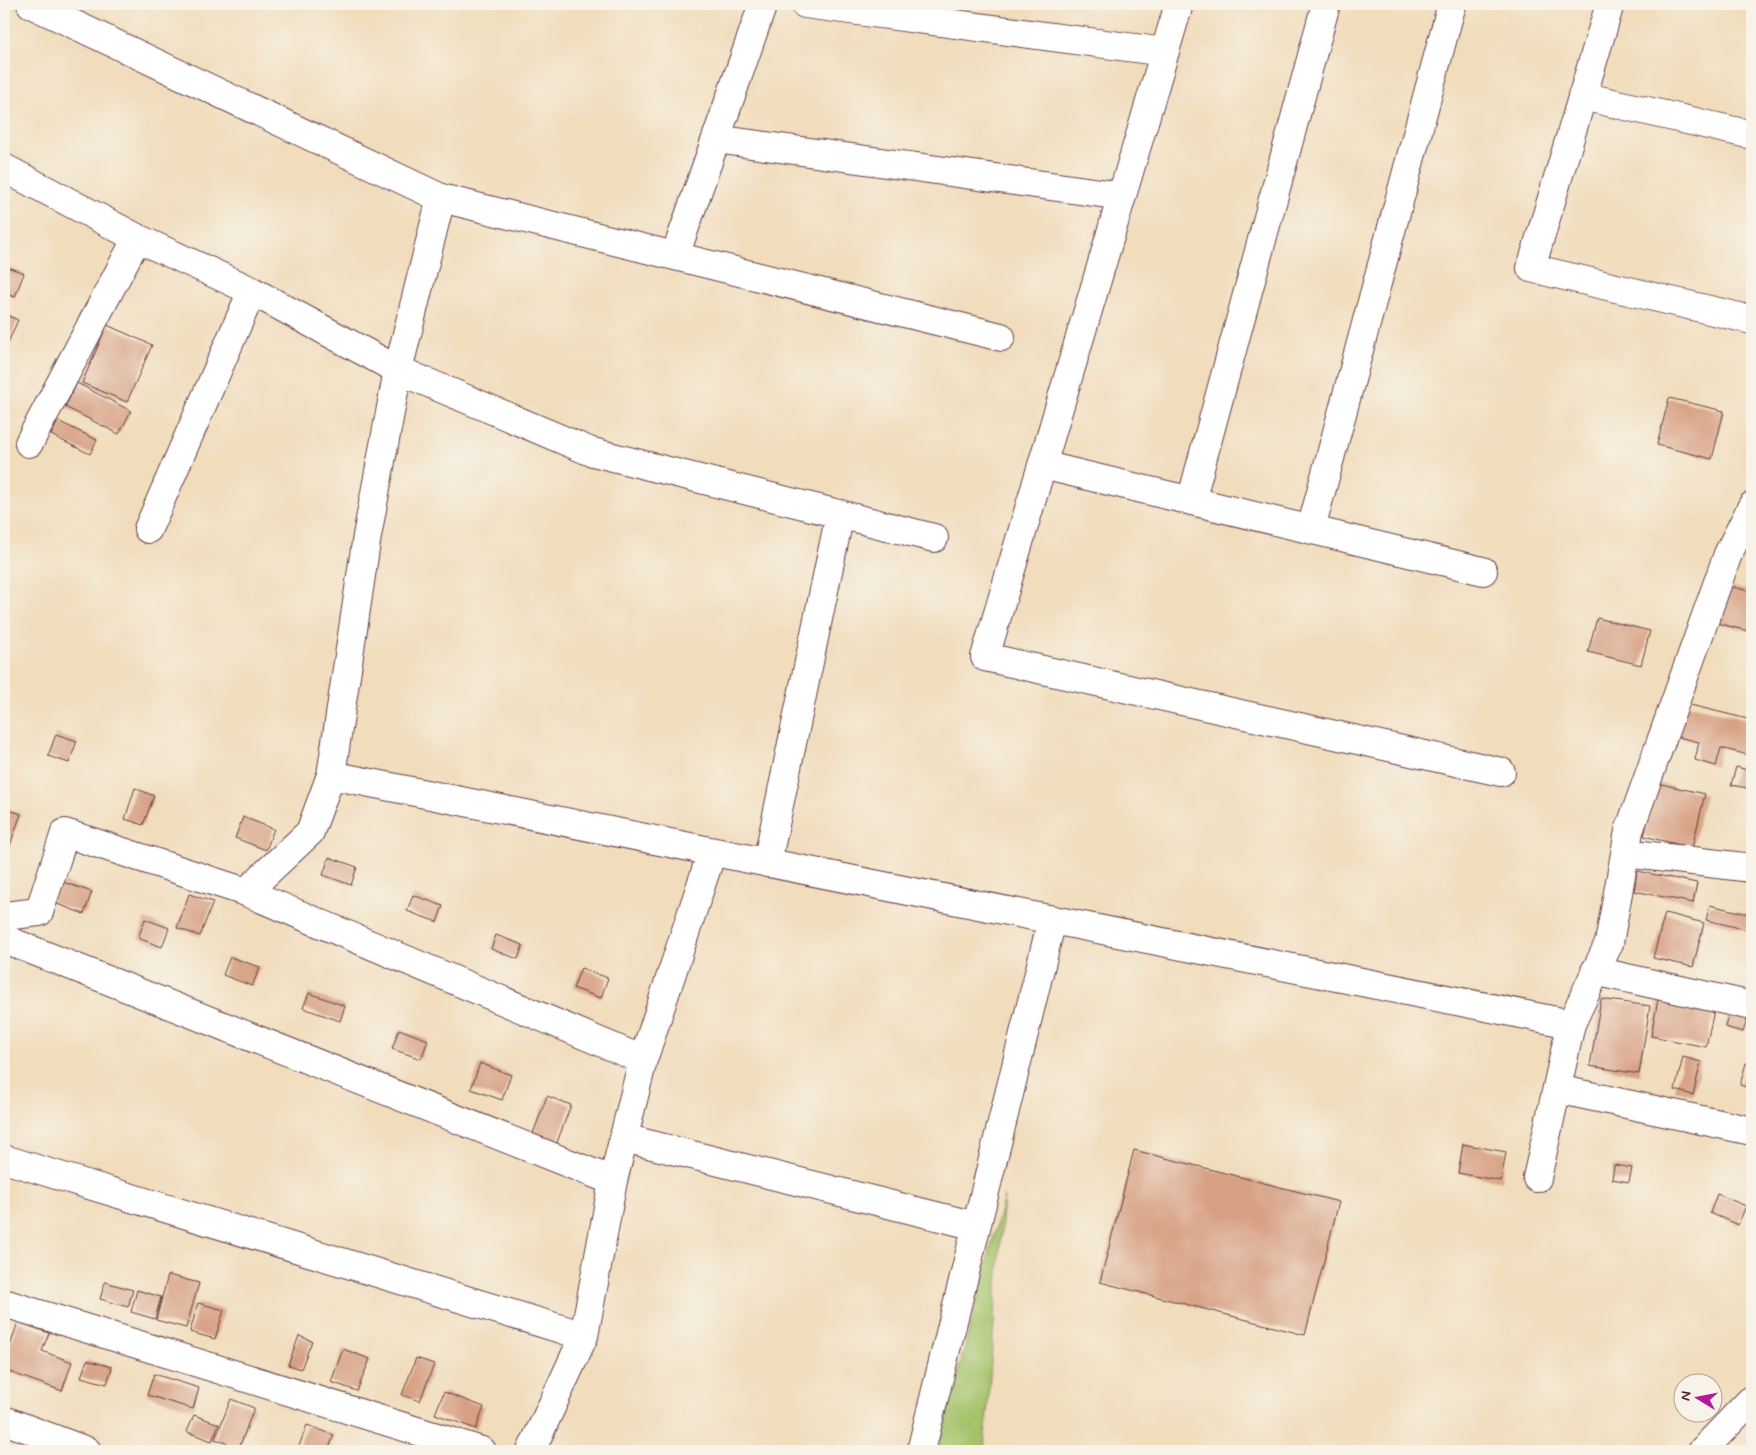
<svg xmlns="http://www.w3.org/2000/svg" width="1756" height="1455" font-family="Mynerve,sans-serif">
<rect width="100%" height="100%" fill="#f7f3e8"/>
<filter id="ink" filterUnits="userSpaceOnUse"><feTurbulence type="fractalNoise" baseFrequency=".02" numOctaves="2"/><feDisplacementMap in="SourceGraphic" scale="10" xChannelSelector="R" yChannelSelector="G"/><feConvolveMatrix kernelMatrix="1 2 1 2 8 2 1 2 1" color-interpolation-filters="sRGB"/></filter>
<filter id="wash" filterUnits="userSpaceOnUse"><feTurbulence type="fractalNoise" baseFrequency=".0096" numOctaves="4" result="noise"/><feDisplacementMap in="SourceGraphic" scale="20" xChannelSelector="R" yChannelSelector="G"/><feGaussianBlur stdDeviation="1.12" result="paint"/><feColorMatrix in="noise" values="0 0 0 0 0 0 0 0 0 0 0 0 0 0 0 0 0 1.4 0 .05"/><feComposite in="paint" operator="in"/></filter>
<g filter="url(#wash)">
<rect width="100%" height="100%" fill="#f1dcbb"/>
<path fill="#a3c269" stroke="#76704a" d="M1004,1197L984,1451H938Z"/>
<g id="blocks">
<path fill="#d7a083" d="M4,266L24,273L15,297L4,293Z
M4,314L18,320L4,352Z
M107,325L152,345L127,402L82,383Z
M77,383L131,411L119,434L65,407Z
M1669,398L1724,411L1712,459L1657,445Z
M58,421L97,440L90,454L51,435Z
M1722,584L1752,592V632L1713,622Z
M1597,618L1650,631L1641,665L1588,652Z
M1678,702L1752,720V756L1721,748L1716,766L1695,760L1699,742L1670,735Z
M56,734L77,741L69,763L48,756Z
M1736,767L1752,771L1747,788L1731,785Z
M1657,783L1705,794L1692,848L1644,836Z
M135,788L154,796L143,825L125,819Z
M4,808L21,814L4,862Z
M243,817L274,829L266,850L235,838Z
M329,857L357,867L351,885L323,875Z
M1637,871L1697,883L1693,903L1634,891Z
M60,881L92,892L84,914L52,902Z
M189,894L213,902L200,936L177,928Z
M413,895L443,906L437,922L407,911Z
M1710,905L1752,915V931L1706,920Z
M1665,913L1704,923L1693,967L1653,958Z
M145,919L169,928L162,947L138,938Z
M496,935L523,945L518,959L491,949Z
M230,957L260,967L252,986L223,975Z
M581,968L608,978L601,998L573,988Z
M309,993L345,1006L340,1021L303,1008Z
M1659,994L1715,1006L1706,1047L1651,1036Z
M1601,999L1650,1006L1639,1074L1590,1066Z
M1731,1005L1750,1011L1743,1032L1725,1027Z
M399,1029L428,1040L421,1059L392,1049Z
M1683,1057L1701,1062L1693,1095L1675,1090Z
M480,1063L511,1075L502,1100L471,1089Z
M1746,1063L1752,1065V1089L1740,1085Z
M547,1096L571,1105L556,1145L532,1136Z
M1463,1144L1506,1152L1501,1181L1458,1173Z
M1134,1150L1339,1202L1305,1335L1100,1282Z
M1614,1165L1632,1168L1629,1182L1612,1179Z
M1751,1176H1752V1199L1747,1198Z
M1717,1194L1746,1206L1738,1225L1710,1213Z
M168,1275L199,1283L186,1328L156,1320Z
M105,1282L133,1290L128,1307L100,1299Z
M137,1290L161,1297L155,1319L131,1312Z
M198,1303L224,1310L215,1339L190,1332Z
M18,1322L49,1333L42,1351L72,1362L62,1391L4,1370V1343L10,1346Z
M299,1336L312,1341L301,1369L288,1365Z
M343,1349L370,1359L357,1391L331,1382Z
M416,1358L434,1364L420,1401L402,1395Z
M87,1360L112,1367L107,1384L81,1377Z
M154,1374L199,1388L193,1409L147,1395Z
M444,1392L484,1407L476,1429L435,1414Z
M231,1399L254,1408L239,1448L215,1439Z
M194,1415L219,1424L212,1441L187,1432Z
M307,1425L334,1435L328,1451H297Z"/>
</g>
</g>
<g filter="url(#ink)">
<use href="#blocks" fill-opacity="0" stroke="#633b41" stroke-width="1"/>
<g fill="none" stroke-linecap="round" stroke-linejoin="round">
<defs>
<path id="minor" d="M31,4L441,198L1001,337
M805,4L1165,52
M1179,4L985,657L1501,772
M1610,4L1531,268L1752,320
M1582,96L1752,135
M716,139L1122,196
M4,168L137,238L252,291L398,370L589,451L934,538
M675,256L763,4
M29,443L137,238
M1042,465L1483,571
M1191,501L1326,4
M148,529L252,291
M1311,529L1452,4
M331,775L1571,1024
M1625,853L1752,868
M767,863L840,514
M246,892L643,1060
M4,916L39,912L65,833L246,892L310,832L331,775L367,536L398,370L441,198
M4,939L613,1181
M1595,971L1752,1006
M1557,1089L1752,1131
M624,1138L976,1226
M4,1159L584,1336
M1537,1178L1571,1024L1609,943L1629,831L1728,554L1752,506
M4,1303L482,1451
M4,1420L87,1451
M531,1451L584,1336L613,1181L643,1060L712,852
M921,1451L1052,920
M1702,1451L1752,1399"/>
</defs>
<use href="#minor" stroke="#633b41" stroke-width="30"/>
<use href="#minor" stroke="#fff" stroke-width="28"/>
</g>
</g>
<rect width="1756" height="1455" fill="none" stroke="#f7f3e8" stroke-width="20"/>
<g transform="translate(1698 1398) rotate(280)"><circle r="24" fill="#f7f3e8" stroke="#b29e9c"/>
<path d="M0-4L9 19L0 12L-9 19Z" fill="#b5179e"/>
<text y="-8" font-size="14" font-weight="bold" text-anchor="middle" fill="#4a1f2b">N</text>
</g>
</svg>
